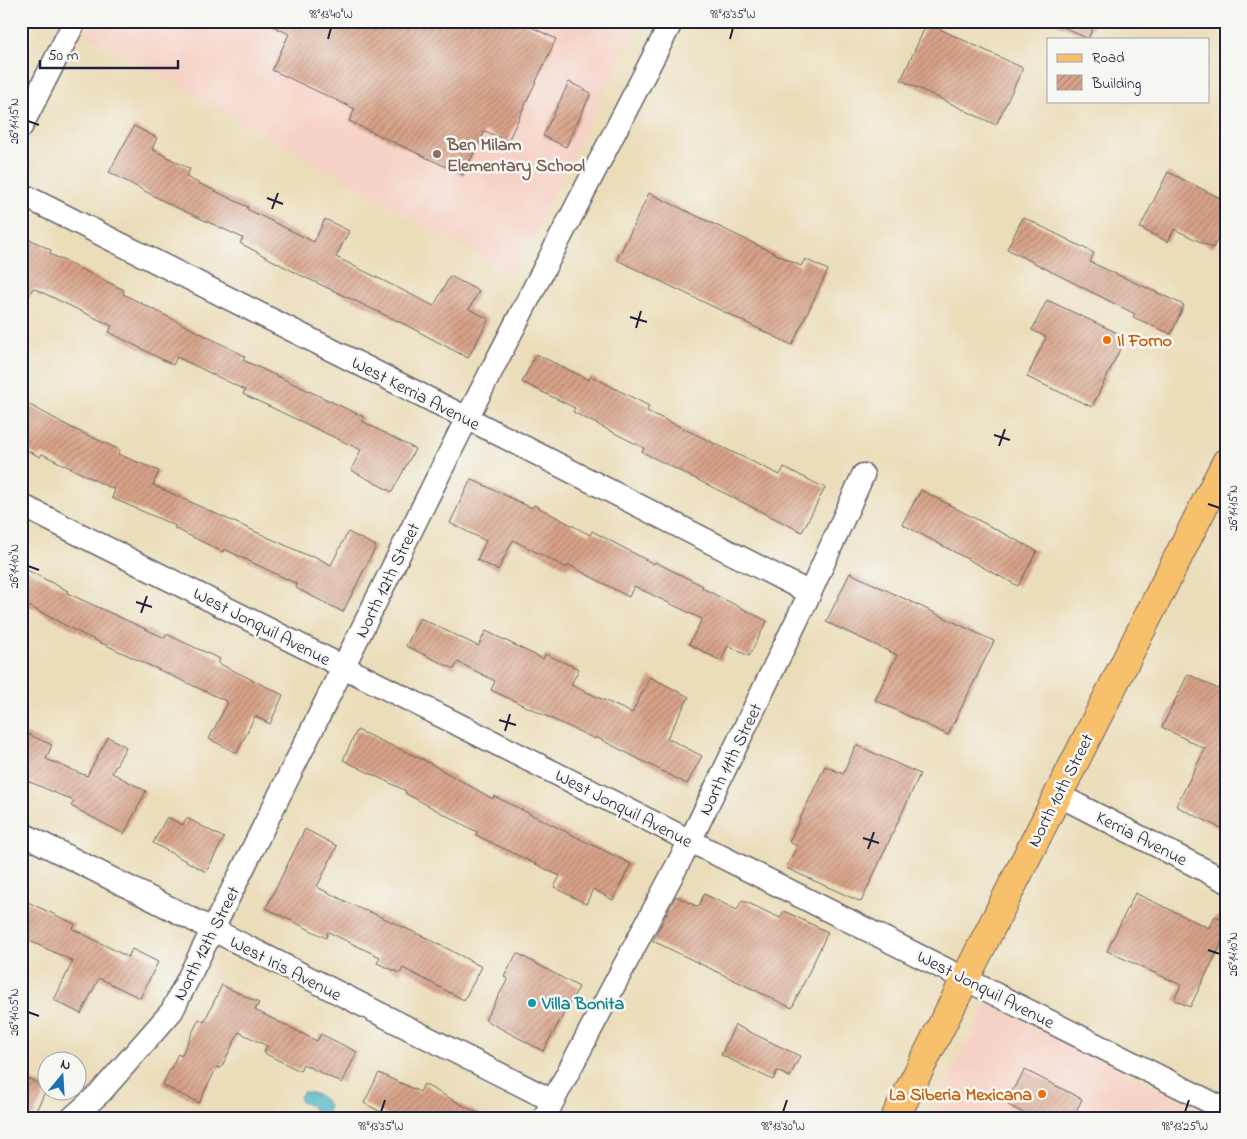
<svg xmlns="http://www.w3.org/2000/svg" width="1247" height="1139" font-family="'Indie Flower',sans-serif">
<defs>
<pattern id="building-hatch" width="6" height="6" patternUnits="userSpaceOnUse" patternTransform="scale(1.25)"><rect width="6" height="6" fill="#d8a288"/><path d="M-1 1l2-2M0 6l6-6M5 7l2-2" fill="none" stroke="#af8470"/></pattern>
</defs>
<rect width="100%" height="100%" fill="#f6f6f2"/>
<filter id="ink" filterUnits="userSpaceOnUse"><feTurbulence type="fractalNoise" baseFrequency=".02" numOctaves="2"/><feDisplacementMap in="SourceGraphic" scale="10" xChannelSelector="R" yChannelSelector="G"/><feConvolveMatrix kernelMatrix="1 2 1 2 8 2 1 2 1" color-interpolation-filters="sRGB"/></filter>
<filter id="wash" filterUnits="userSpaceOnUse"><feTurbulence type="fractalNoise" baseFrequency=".0096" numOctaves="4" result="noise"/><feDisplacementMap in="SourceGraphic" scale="20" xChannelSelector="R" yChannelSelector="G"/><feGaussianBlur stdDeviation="1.12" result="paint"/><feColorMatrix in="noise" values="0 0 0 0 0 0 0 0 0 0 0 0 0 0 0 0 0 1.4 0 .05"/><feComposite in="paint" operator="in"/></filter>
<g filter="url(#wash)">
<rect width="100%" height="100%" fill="#ebddb9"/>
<path fill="#f6d1c5" d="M93,21H640L513,275L87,34Z
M987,1003L1215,1118H929Z"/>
<path fill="#4db9c8" stroke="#386e82" d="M303,1092C313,1092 324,1096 329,1106L327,1112L318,1114L310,1105L301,1102L299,1097Z"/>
<g id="blocks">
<path fill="url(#building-hatch)" d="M262,21H519L556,39L508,141L485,131L463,175L349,121L355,109L272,70L289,34Z
M1051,21H1096L1088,39Z
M927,23L1023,68L996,125L901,80Z
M569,82L591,93L566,147L543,136Z
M134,126L157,138L152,149L190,169L186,177L248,207L247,209L314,242L325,219L349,231L336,257L434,306L450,276L479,291L469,309L489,319L468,358L404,324L298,274L240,243L243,238L171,205L109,172Z
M1168,172L1226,201V221L1213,248L1174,229L1168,242L1140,228Z
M649,193L801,266L805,259L828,270L792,345L617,260Z
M1023,217L1094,253L1090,262L1184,305L1171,334L1133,317L1135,314L1007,249Z
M21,235L51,250L50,254L124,290L123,294L245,356L243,360L364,417L362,421L415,449L392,492L351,470L361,450L243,394L245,390L177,357L173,365L109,332L112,326L33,288L21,311Z
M1047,300L1126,337L1092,407L1027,377L1046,337L1032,330Z
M536,354L589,380L591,376L649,406L647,411L780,475L784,467L825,488L802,532L642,452L644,448L573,412L575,408L522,382Z
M21,400L72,428L120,450L118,454L159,471L153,485L311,557L312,555L331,565L348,532L376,546L343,612L296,588L297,584L224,549L223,552L174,528L176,526L112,498L115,490L42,454L40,457L21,447Z
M471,479L532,508L534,505L590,535L592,531L654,564L655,562L703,586L702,588L767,621L749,656L728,646L721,661L689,644L702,619L634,586L629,597L569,565L567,568L513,540L498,570L477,560L486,541L450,523Z
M921,490L1037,551L1018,586L902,524Z
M21,567L68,591L67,593L165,638L166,634L220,659L218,663L283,695L270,724L255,716L237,753L209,739L228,702L80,633L21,602Z
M850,573L994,641L948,735L875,700L897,655L826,622Z
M420,618L478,646L486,631L543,659L545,654L579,669L571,685L632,713L650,677L689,697L667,738L702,756L687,784L596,737L595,739L491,690L495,681L458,662L454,669L406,646Z
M1188,674L1226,693V831L1176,806L1205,749L1162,727Z
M357,730L424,760L493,799L494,796L631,864L613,900L593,889L586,904L554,887L560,876L476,835L477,832L405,793L406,791L343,760Z
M21,731L52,745L46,759L87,776L108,737L126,747L112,773L146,791L124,834L71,806L74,801L21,778Z
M856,745L920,774L861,902L786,868L797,846L789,842L825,766L843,774Z
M167,817L183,825L187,818L224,838L206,872L153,843Z
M305,829L337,846L317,887L365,911L366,910L427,938L482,967L464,1000L403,968L400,973L377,963L380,957L328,932L326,938L266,908Z
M1135,893L1209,928L1215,916L1226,921V934L1190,1007L1174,1000L1181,985L1107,951Z
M704,894L737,910L742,900L780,918L784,911L828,932L792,1008L653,941L676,896L698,907Z
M21,899L75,924L73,929L128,957L132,949L158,962L140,998L99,978L81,1014L54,1000L73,961L21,937Z
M517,953L579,987L543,1051L485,1020L508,979L504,977Z
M222,985L259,1003L255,1010L317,1041L321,1034L357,1052L342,1083L303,1064L300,1071L264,1053L267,1046L239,1032L221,1068L217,1067L199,1103L162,1085L178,1054L181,1056L199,1019L204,1022Z
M735,1025L800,1056L790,1077L777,1071L773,1080L721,1055Z
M1025,1070L1082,1099L1073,1118H1033L1008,1105L1013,1095L1010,1094Z
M379,1073L420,1092L424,1084L486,1118H392L364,1103Z
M21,1075L47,1088L33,1117L21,1112Z"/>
</g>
</g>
<g filter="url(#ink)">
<use href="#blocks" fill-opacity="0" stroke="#686367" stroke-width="1"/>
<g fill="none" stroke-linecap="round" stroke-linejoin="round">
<defs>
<path id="minor" d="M21,127L75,21
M21,194L467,418L810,593
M21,505L1226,1110
M1058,795L1226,881
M21,833L553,1101
M72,1118L101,1092L172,1011L467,418L672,21
M544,1118L690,841L810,593L863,475"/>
<path id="major" d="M895,1118L1226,462"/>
</defs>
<use href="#minor" stroke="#686367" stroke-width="25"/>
<use href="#major" stroke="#686367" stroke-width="30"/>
<use href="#minor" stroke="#fff" stroke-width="22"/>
<use href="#major" stroke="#f7c06c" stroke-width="28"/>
</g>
</g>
<path fill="none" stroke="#22223b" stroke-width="2" d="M328,39L331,28M730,39L733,28M28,121L39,125M267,198L283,204M272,209L278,193M630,317L647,322M636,328L641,311M994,435L1010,440M999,446L1005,429M1208,504L1220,508M28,566L39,570M136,602L152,607M141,613L147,596M499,720L516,725M505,731L510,714M863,838L879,843M868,849L874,832M1208,950L1220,954M28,1012L39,1016M381,1112L385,1100M783,1112L787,1100M1185,1112L1189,1100"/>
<circle fill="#8d6e63" stroke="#f6f6f2" stroke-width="2" cx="437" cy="154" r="5"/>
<g fill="#e8710a" stroke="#f6f6f2" stroke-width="2">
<circle cx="1107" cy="340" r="5"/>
<circle cx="1042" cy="1094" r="5"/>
</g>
<circle fill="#0f9aa8" stroke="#f6f6f2" stroke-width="2" cx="532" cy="1003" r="5"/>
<g text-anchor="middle" stroke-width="5" stroke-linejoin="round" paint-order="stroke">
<g font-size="18" font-weight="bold" fill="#785e54" stroke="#f6f6f2" text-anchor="start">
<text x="447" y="150">Ben Milam<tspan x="447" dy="21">Elementary School</tspan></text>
</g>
<g font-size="18" font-weight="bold" fill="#c56008" stroke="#f6f6f2" text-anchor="start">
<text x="1117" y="346">Il Forno</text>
<text x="1032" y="1100" text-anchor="end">La Siberia Mexicana</text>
</g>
<g font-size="18" fill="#22223b" stroke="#f6f6f2">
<text transform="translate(416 393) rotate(27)" y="6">West Kerria Avenue</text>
<text transform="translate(387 580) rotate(-64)" y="6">North 12th Street</text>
<text transform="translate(262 626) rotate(27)" y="6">West Jonquil Avenue</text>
<text transform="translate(730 759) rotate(-64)" y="6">North 11th Street</text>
<text transform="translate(1060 790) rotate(-63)" y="6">North 10th Street</text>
<text transform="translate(624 808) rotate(27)" y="6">West Jonquil Avenue</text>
<text transform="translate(1142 838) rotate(27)" y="6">Kerria Avenue</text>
<text transform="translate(206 943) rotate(-63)" y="6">North 12th Street</text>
<text transform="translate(286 968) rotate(27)" y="6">West Iris Avenue</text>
<text transform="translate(986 989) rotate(27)" y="6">West Jonquil Avenue</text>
</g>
<g font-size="18" font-weight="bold" fill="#0d838f" stroke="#f6f6f2" text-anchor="start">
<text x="542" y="1009">Villa Bonita</text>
</g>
</g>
<rect width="1247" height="1139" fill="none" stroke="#f6f6f2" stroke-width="55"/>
<rect x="1047" y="38" width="162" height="65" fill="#f6f6f2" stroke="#a1a1a9"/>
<rect x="1057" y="54" width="25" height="8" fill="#f7c06c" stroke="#a1a1a9"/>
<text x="1092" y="62" font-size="15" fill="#22223b">Road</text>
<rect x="1057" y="75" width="25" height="15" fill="url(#building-hatch)" stroke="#a1a1a9"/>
<text x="1092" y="88" font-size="15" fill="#22223b">Building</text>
<g transform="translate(62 1076) rotate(18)"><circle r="24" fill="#f6f6f2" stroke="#a1a1a9"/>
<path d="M0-4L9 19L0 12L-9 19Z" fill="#1f6fb2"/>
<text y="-8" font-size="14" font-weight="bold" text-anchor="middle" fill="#22223b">N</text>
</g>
<path d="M40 60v8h138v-8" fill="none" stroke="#22223b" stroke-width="2.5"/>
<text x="48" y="60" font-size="15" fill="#22223b" stroke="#f6f6f2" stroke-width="4" paint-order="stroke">50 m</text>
<rect x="28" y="28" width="1192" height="1084" fill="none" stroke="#22223b" stroke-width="2"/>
<g font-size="12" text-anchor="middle" fill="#22223b">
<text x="331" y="18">98°13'40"W</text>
<text x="733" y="18">98°13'35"W</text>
<text transform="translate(14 121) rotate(-90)" y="4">26°14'15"N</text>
<text transform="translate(1233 508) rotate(-90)" y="4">26°14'15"N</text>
<text transform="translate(14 566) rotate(-90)" y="4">26°14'10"N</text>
<text transform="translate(1233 954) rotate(-90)" y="4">26°14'10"N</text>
<text transform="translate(14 1012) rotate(-90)" y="4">26°14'05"N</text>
<text x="381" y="1130">98°13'35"W</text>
<text x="783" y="1130">98°13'30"W</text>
<text x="1185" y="1130">98°13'25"W</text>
</g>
</svg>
